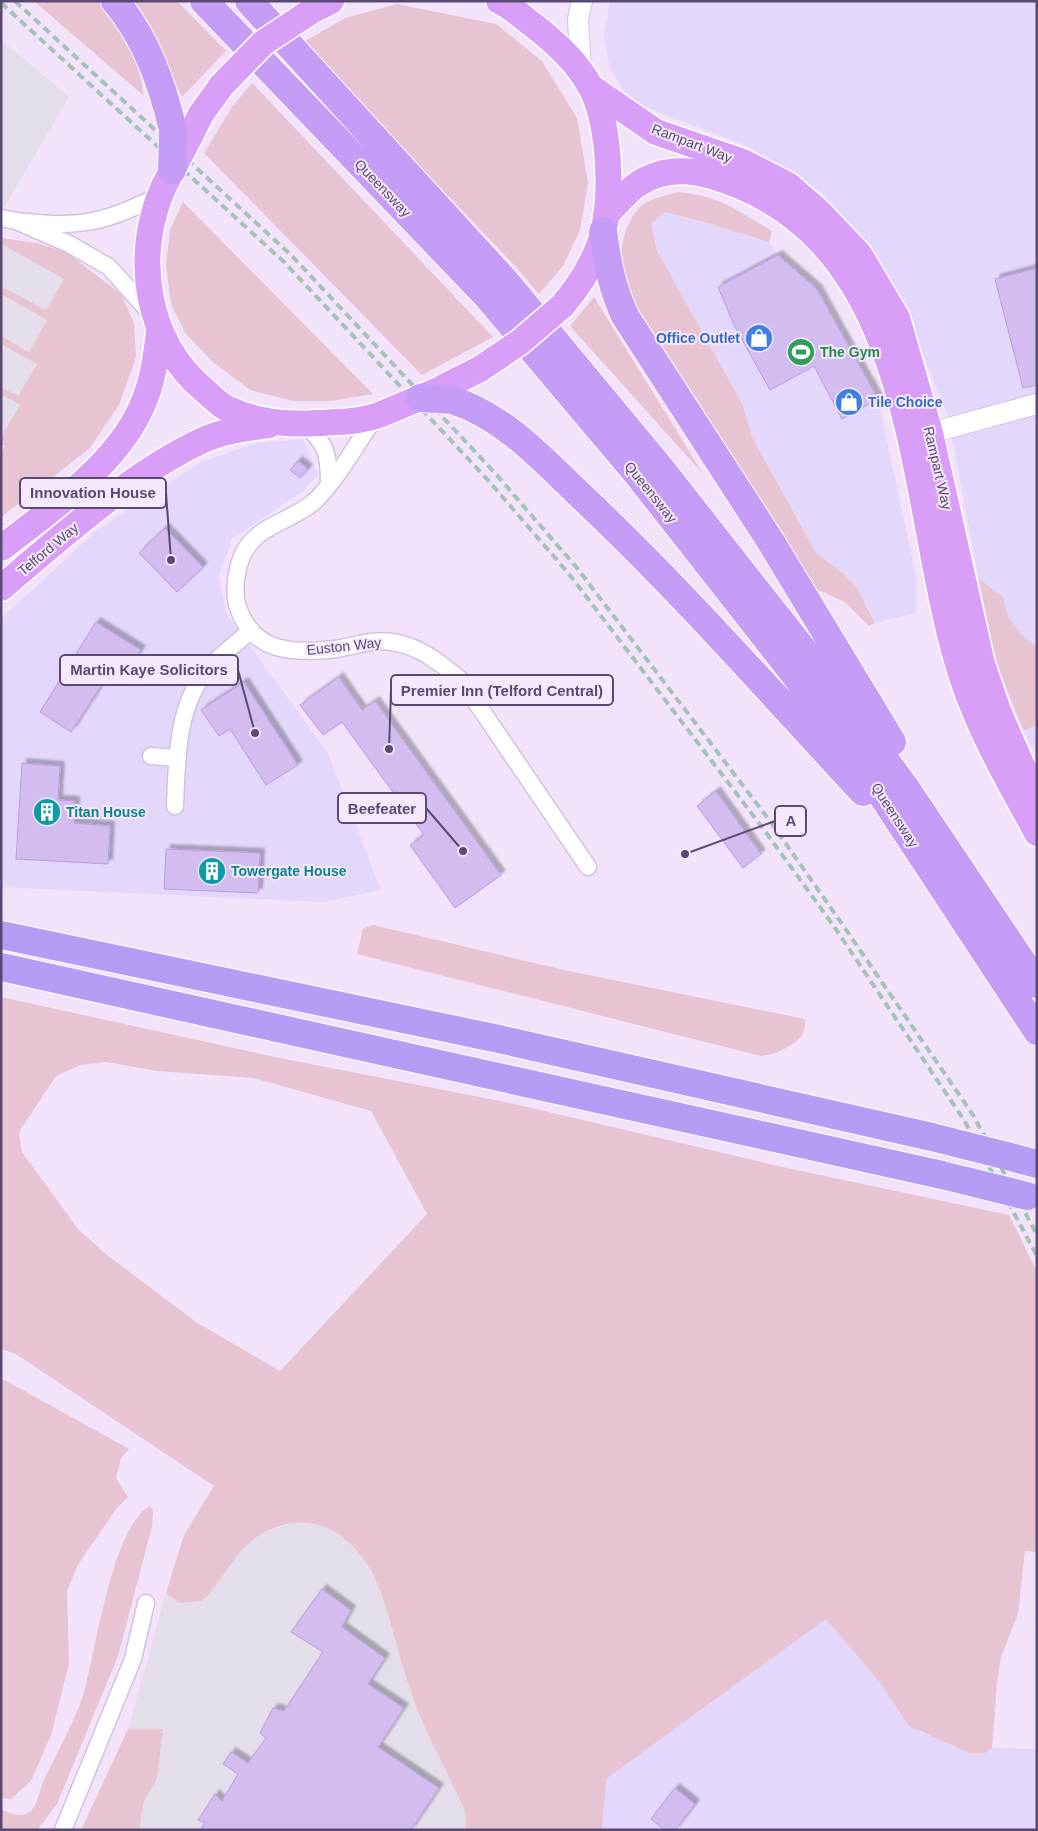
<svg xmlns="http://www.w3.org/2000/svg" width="1038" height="1831" font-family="Helvetica,sans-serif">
<defs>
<filter id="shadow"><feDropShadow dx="4.5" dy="-4.5" stdDeviation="1" flood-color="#0004"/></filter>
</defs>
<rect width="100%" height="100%" fill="#f2e3fb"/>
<path fill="#e3d7fb" d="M610,1H1037V756L1023,731L994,661L948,416L910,323L873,252L822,193L749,147L628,100L609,65L604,33Z
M665,212L701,221L769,242L778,255L817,289L878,399L916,576V613L875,623L868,607L843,573L816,553L753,439L742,403L657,251L651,224Z
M303,439L318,475L302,492L232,539L219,576L226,613L328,753L381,890L323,902L1,887V619L96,531L201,462L257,443Z
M826,1619L877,1679L901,1715L921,1733L940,1738L951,1746L985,1753L992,1748L1037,1749V1830H602L606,1779Z"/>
<path fill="#e4deeb" d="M1,40L69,97L1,213Z
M1,244L64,279L46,310L1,286Z
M1,294L47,320L29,352L1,336Z
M1,344L37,363L18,397L1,387Z
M1,394L21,404L2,437H1Z
M297,1521L324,1525L346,1539L361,1556L380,1589L411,1691L465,1811L466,1830H139L144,1801L157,1779L128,1729L166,1593L179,1603L202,1601L243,1548L263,1533Z"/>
<path fill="#e8c3d1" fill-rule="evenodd" d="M34,1H104L137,60L144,96Z
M134,1H177L226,51L182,97L144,15Z
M397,4L496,24L542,61L577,118L588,183L580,230L563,266L539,294L517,268L302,43L345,18Z
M252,83L493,337L422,375L204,153L232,107Z
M677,192C718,195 738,211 772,231L769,242L701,221L665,212L651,224L657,251L742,403L753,439L816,553L843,573L857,588L875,623L869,626L845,602L814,588L799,560L619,284C621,258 620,226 641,206C650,198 666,196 677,192Z
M183,202L373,394L331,401H293L250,390L213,362L186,334L171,304L166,265L170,230Z
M1,238L36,243L66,252L121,294L134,323L136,357L119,405L89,449L1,517V452L5,446L1,444V437L20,405L1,394V387L18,396L37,364L1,344V336L29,352L47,320L1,294V286L46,310L64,279L1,244Z
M594,297L703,474L570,326Z
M979,579L1003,597L1008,617L1021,634L1037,647V725L1024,730L996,662Z
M373,925L564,970L805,1019C805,1023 805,1028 804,1031C799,1045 774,1055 761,1056L357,954L363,929Z
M1,997L275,1057L510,1103L787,1168L1009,1215L1037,1272V1552L1025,1551L1018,1614L1001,1657L997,1683L992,1748L985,1753H969L909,1726L877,1679L826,1619L606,1779L602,1830H466L465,1811C447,1771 424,1731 410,1689C399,1657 392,1623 380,1591C361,1539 316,1504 263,1533C235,1549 224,1580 202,1601L179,1603L166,1593L184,1535L214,1486L16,1354L1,1349ZM106,1062L157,1071L254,1078L371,1111L427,1214L280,1371L196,1322L107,1255L78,1229L22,1152L19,1132L56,1076L81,1065Z
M1,1378L129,1449L121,1458L116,1478L128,1497L116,1509L77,1566L67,1592L69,1664L51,1735L31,1781L11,1799L1,1798Z
M150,1506L153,1511L152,1527L118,1656L57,1804L37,1830H1V1809C8,1813 18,1817 26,1814C37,1810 39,1792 43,1782C56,1754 73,1725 83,1696C96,1653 111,1528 150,1506Z
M128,1729H163L157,1779L144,1801L139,1829L81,1830Z"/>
<path fill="#d2bcf0" stroke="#b89de2" filter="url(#shadow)" d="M778,255L817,289L878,399L842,419L814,366L770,390L734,325L718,287Z
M1037,268V385L1023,388L995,279Z
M298,461L308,469L300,478L290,470Z
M165,528L203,567L177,592L139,553Z
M96,622L141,650L124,676L112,669L71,732L40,712Z
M339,677L362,710L375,701L501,875L455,908L410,845L424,835L342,722L323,735L300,705Z
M244,682L298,765L266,785L230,729L219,736L201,710Z
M22,763L60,766L58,800L75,801L74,823L110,826L108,864L16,859Z
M716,791L761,854L743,868L697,806Z
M166,849L260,853L258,893L164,889Z
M322,1589L351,1610L342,1627L385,1658L368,1684L404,1708L378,1747L439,1788L411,1830H200L205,1823L198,1820L215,1794L222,1801L238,1774L223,1764L231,1752L248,1763L266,1738L260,1733L273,1708L284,1711L323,1652L291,1632Z
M675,1788L695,1804L675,1830H665L651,1819Z"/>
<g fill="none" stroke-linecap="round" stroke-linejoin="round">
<defs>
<path id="minor" d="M1,218C23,223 65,226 86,222C112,219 136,206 159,196
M16,221L69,244L109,267L152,315
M376,416C357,443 340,475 317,499C297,519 264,523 248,546C237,560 233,587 237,604C251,653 293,654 336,649C354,646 373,639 392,642C420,646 440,663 461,680L588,867
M305,424C326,444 329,454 329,483
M151,756L177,758
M175,806C177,761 176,706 208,669C220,655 237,643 251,630
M63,1830L133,1659L146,1603"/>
<path id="tertiary" d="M581,72L578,19L582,1
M930,433L1037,404"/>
<path id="primary" d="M499,1C512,7 522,17 533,25C555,42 577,62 590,86C610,121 612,191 604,229C597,258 581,284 562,306
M313,10L331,1
M592,88L656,132L743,162L788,185L817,210L859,254L897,318L930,433L982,664L998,711L1021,764L1037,792
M188,140L201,114L222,85
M164,186C133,254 145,341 204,390C211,396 219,405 228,409C256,422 286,425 317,423C338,422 364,422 384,413
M606,215C616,205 626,192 638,184C671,162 706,172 740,186C926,264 909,518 963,680C981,734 1010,783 1037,833
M444,387L480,369
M1,548C50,511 118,463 142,406C153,382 156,357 159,332
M1,588C60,538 130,475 199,442C221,431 246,428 269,425"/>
<path id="trunk" d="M115,1C146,38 162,83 173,130
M204,1L487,296L639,476L792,671L872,780L1037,1031
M249,1L505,281L661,469L815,665L905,787L1037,984
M603,231C607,262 612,288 625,316L771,542L892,742
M452,400C505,417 542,459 581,496C680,589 770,692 863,792"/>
<path id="motorway" d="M1,935L499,1039L932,1137
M1,967L942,1175
M1003,1155L1037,1164"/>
</defs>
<use href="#minor" stroke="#d2c2e1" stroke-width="19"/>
<use href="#tertiary" stroke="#d2c2e1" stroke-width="22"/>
<use href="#primary" stroke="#fff" stroke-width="29"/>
<use href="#trunk" stroke="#fff" stroke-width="30"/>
<use href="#motorway" stroke="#fff" stroke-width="30"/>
<use href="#minor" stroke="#fff" stroke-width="16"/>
<use href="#tertiary" stroke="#fff" stroke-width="20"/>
<use href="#primary" stroke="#d89ef8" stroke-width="26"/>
<use href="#trunk" stroke="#c69df6" stroke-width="28"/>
<use href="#motorway" stroke="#b59cf4" stroke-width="28"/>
<path stroke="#a3c4b5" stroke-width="4" stroke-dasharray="8 5" stroke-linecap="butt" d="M15,1L291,255L495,473L577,568L770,821L840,921L973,1115L1037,1235
M1,3L284,262L487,479L569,574L762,827L833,925L964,1120L1037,1256"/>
<defs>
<path id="primary-bridge" d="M222,85L263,43L313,10
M164,186L188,140
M480,369L520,342L562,306
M384,413L441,389"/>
<path id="trunk-bridge" d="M172,170L173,130
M420,398L452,400"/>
<path id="motorway-bridge" d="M932,1137L1003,1155
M942,1175L1027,1196"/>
</defs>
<use href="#primary-bridge" stroke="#fff" stroke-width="29" stroke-linecap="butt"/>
<use href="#trunk-bridge" stroke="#fff" stroke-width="30" stroke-linecap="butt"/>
<use href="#motorway-bridge" stroke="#fff" stroke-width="30" stroke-linecap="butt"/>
<use href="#primary-bridge" stroke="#d89ef8" stroke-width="26"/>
<use href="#trunk-bridge" stroke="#c69df6" stroke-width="28"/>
<use href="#motorway-bridge" stroke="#b59cf4" stroke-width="28"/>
</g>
<defs>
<symbol id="shop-disc" viewBox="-11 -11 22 22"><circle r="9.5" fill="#3f7fe0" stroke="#f6e9fe"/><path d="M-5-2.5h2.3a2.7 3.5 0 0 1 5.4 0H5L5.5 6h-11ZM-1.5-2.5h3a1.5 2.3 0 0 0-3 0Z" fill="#fff"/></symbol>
<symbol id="stadium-disc" viewBox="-11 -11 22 22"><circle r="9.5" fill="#2e9e5b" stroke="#f6e9fe"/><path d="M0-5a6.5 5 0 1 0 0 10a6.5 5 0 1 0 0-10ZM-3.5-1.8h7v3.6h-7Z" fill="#fff"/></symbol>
<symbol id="building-disc" viewBox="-11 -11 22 22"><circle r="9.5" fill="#0f9aa8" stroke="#f6e9fe"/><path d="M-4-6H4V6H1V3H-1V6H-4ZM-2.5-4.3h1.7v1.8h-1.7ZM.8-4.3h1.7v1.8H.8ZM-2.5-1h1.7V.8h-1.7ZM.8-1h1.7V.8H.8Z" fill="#fff"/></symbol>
</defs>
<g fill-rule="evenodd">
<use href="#shop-disc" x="743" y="322" width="32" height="32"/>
<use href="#stadium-disc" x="785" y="336" width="32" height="32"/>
<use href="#shop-disc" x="833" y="386" width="32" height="32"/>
<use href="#building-disc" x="31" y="796" width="32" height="32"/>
<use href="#building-disc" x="196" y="855" width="32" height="32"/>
</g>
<g text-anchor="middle" stroke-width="4" stroke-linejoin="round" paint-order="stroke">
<g font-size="14" fill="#594a73" stroke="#f6e9fe">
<text transform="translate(692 143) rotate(21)" y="5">Rampart Way</text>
<text transform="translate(383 188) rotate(46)" y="5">Queensway</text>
<text transform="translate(938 468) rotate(77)" y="5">Rampart Way</text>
<text transform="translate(651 492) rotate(51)" y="5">Queensway</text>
<text transform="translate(48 549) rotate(-40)" y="5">Telford Way</text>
<text transform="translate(344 646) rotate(-6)" y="5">Euston Way</text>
<text transform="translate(895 815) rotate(57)" y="5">Queensway</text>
</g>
<g font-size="14" font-weight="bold" fill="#366cbe" stroke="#f6e9fe" text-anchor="end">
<text x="740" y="343">Office Outlet</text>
<text x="868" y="407" text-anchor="start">Tile Choice</text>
</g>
<g font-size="14" font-weight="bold" fill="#27864d" stroke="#f6e9fe" text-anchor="start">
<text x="820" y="357">The Gym</text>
</g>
<g font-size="14" font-weight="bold" fill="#0d838f" stroke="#f6e9fe" text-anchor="start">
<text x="66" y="817">Titan House</text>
<text x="231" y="876">Towergate House</text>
</g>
</g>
<path fill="none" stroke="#594a73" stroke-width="2" d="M171 560L166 493M255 733L238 670M389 749L391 690M463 851L426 808M685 854L775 821"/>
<g fill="#594a73" stroke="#f6e9fe" stroke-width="2">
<circle cx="171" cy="560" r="5"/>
<circle cx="255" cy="733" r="5"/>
<circle cx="389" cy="749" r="5"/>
<circle cx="463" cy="851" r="5"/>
<circle cx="685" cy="854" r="5"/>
</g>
<g fill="#f6e9fe" stroke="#594a73" stroke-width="2">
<rect x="20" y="478" width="146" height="30" rx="5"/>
<rect x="60" y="655" width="178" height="30" rx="5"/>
<rect x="391" y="675" width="222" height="30" rx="5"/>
<rect x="338" y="793" width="88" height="30" rx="5"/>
<rect x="775" y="806" width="31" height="30" rx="5"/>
</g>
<g font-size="15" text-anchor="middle" font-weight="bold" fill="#594a73">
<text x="93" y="498">Innovation House</text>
<text x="149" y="675">Martin Kaye Solicitors</text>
<text x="502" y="696">Premier Inn (Telford Central)</text>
<text x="382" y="814">Beefeater</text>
<text x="791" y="826">A</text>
</g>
<rect width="1038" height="1831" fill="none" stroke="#594a73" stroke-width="5"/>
</svg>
